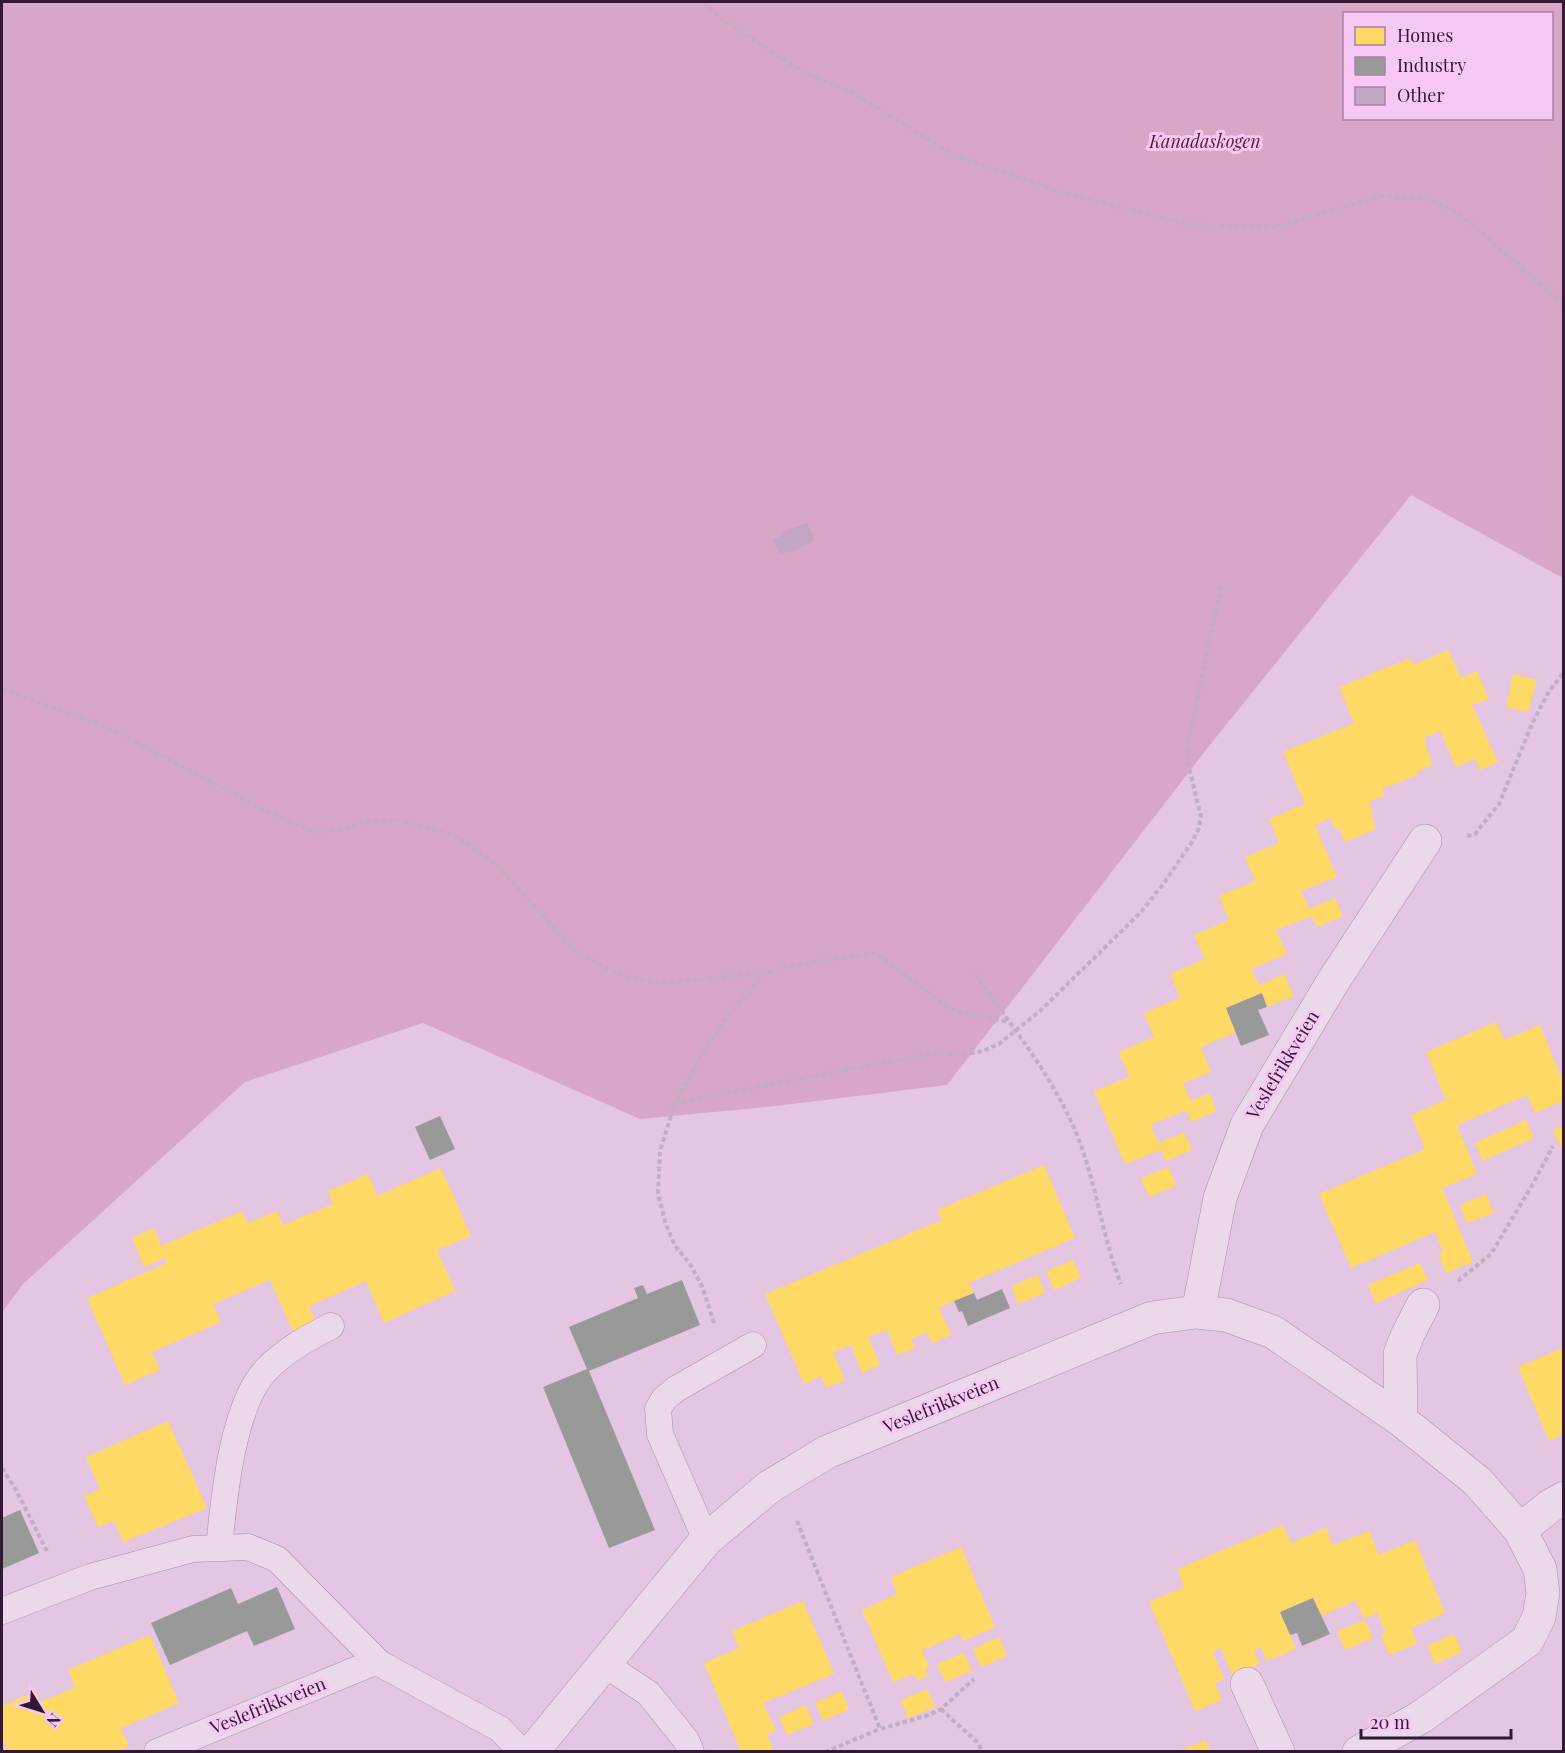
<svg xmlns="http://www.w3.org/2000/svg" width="1565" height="1753" font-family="'Playfair Display',serif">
<rect width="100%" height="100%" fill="#e4c5e2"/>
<path fill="#d8a6c6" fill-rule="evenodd" d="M2,2H1563V578L1411,495L1209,746L947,1085L767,1107L640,1119L423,1023L245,1082L23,1284L2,1312ZM1344,14H1552V118H1344Z"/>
<path fill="#ffd966" d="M1448,650L1461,678L1477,671L1489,699L1472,705L1498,762L1480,770L1475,759L1456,767L1440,731L1424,738L1432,765L1417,772L1418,775L1382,789L1385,795L1369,802L1373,814L1371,815L1376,829L1345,842L1339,828L1335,829L1330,818L1315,825L1337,877L1301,891L1309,909L1335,898L1343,916L1317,927L1312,916L1276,930L1287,954L1251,969L1259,985L1284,974L1294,996L1267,1007L1262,993L1226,1008L1237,1032L1201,1047L1211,1072L1183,1083L1191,1101L1209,1093L1217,1111L1191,1122L1186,1110L1151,1125L1158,1143L1184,1132L1192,1150L1166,1161L1161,1150L1125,1164L1094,1091L1129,1077L1119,1052L1154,1037L1144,1013L1180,998L1170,974L1205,959L1194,935L1229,920L1219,896L1255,881L1245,857L1279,843L1269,819L1305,804L1283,752L1354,723L1339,687L1410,658L1413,665Z
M1513,674L1537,680L1528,712L1506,707Z
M1496,1022L1504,1040L1540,1025L1563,1082V1101L1535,1113L1527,1095L1457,1125L1477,1174L1442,1188L1473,1262L1446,1273L1438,1255L1443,1252L1435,1232L1351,1268L1319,1194L1425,1149L1411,1115L1446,1100L1426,1052Z
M1526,1120L1534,1138L1482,1161L1475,1143Z
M1563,1125V1147L1561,1148L1553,1130Z
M1044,1165L1075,1238L969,1283L974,1293L939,1307L951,1335L932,1343L927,1332L911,1339L915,1348L897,1355L887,1330L868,1337L880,1365L862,1373L851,1345L833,1352L845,1380L826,1388L821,1376L804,1384L765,1294L942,1220L937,1210Z
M1169,1167L1176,1186L1149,1197L1141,1178Z
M441,1168L471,1236L437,1250L455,1291L384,1323L366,1281L309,1306L317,1324L294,1334L270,1280L213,1304L221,1322L152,1352L160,1370L125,1385L87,1298L167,1263L165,1258L144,1267L132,1238L154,1228L161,1246L242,1211L247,1223L277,1211L283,1225L333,1204L328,1191L368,1174L377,1196Z
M1486,1194L1494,1213L1467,1223L1460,1205Z
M1073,1260L1081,1278L1054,1290L1046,1271Z
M1420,1263L1428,1280L1376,1303L1368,1285Z
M1038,1275L1045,1293L1018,1304L1011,1286Z
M1563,1348V1434L1549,1441L1518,1367Z
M168,1421L207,1508L123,1542L114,1521L98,1527L84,1496L100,1489L86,1457Z
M1283,1525L1291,1543L1326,1528L1333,1545L1369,1531L1379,1555L1415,1540L1445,1613L1411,1628L1417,1644L1389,1655L1381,1635L1386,1633L1377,1613L1364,1619L1356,1601L1320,1616L1313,1598L1280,1612L1296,1649L1266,1661L1261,1647L1254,1651L1260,1664L1232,1675L1221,1648L1213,1652L1224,1679L1215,1683L1222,1700L1195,1711L1149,1602L1184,1587L1177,1569Z
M961,1547L995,1627L963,1641L960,1634L922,1650L929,1667L925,1669L928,1676L917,1681L914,1674L893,1682L862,1610L897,1594L891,1577Z
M803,1601L834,1674L763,1703L776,1731L767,1734L774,1752H741L704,1663L739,1648L732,1631Z
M1365,1620L1373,1638L1345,1650L1337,1631Z
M1454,1634L1462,1652L1435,1664L1427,1646Z
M150,1635L179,1703L121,1728L129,1746L116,1752H8L2,1736V1706L36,1691L41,1702L75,1687L68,1670Z
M999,1637L1007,1656L981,1667L973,1649Z
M964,1653L972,1671L945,1682L937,1664Z
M927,1689L935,1707L908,1718L901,1700Z
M841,1691L849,1709L823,1721L815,1703Z
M806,1705L814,1724L787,1735L779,1717Z
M1206,1740L1211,1752H1179V1751Z"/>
<path fill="#999" d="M1262,993L1267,1007L1258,1010L1269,1035L1241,1046L1226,1008Z
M440,1116L455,1149L430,1160L415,1127Z
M682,1280L700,1325L589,1371L655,1530L609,1548L543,1387L587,1369L569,1327L638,1298L634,1288L643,1285L647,1294Z
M1002,1289L1010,1308L968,1326L962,1311L959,1312L954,1301L974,1293L977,1300Z
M20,1510L39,1553L2,1569V1518Z
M277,1587L295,1629L254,1646L247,1631L170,1665L151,1623L231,1588L238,1604Z
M1313,1598L1330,1634L1302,1646L1297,1633L1290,1635L1280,1612Z"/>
<path fill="#c3a6c6" d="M807,523L815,541L789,553L788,551L780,554L772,539L781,536L780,533Z"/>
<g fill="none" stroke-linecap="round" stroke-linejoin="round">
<defs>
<path id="service" d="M706,1540L660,1434L658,1409L664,1399L676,1389L753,1345
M219,1547C224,1499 232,1406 266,1370C284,1351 307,1338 331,1326
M2,1611L90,1577L193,1549L248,1547L277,1559L379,1663L500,1729L522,1752
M604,1664L648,1693L686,1740L691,1752
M157,1752L370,1664L379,1663"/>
<path id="minor" d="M1196,1312L1199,1307L1220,1198L1247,1125L1334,980L1425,841
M1401,1420L1400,1354L1408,1334L1423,1305
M1520,1530L1550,1506L1564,1498
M1247,1684L1278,1752
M532,1752L706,1540L769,1487L827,1452L1152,1318L1196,1312L1226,1315L1273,1332L1401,1420L1477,1481L1520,1530L1540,1569L1543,1593L1539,1617L1527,1641L1421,1717L1359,1752"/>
</defs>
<use href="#service" stroke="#a690a7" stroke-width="27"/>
<use href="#minor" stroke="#a690a7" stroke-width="34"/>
<path stroke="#c1afc1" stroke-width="4" stroke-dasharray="4.5 3" stroke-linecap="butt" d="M704,2L724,21L805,73L853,93L952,154L1067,194L1190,225L1276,227L1381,196L1428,199L1460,214L1564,305
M2,689L103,725L272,814L315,832L341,830L368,821H402L455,835L496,864L572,948L604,967L622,975L646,981L670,982L766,973
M1467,836L1475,834L1499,804L1532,724L1548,693L1564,672
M975,974C1010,1024 1051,1074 1075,1130C1096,1179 1101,1234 1121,1284
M675,1103L934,1053L961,1055L983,1051L1000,1043L1040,1011L1141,912L1164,883L1192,842L1199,828L1201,817L1187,759L1188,743L1221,587
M1458,1281L1491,1254L1534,1182L1553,1146
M714,1323L702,1286L690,1264L675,1246L666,1225L658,1194L660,1151L675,1103L701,1056L728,1015L766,973L782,967L875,953L948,1007L960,1012L1009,1022
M2,1468L16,1490L47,1551
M797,1521L880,1729L929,1715L941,1709L974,1679
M941,1709L977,1742L983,1752
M825,1752L880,1729"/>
<use href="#service" stroke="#ebd8ea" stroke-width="26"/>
<use href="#minor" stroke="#ebd8ea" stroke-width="33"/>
</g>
<g text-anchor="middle" stroke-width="6" stroke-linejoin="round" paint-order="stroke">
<g font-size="18" font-style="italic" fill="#531e32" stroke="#f8c8f4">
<text x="1205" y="148">Kanadaskogen</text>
</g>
<g font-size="18" fill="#311935" stroke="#f8c8f4">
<text transform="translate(1283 1065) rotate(-59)" y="6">Veslefrikkveien</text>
<text transform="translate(941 1405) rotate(-22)" y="6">Veslefrikkveien</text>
<text transform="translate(268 1706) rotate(-22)" y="6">Veslefrikkveien</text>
</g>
</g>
<rect width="1565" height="1753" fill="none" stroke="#311935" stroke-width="6"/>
<rect x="1343" y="12" width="210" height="108" fill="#f8c8f4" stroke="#a882a8" stroke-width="1.5"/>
<rect x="1355" y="27" width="30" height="18" fill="#ffd966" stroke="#a882a8" stroke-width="1.5"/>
<text x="1397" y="42" font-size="18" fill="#311935">Homes</text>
<rect x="1355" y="57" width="30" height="18" fill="#999999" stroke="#a882a8" stroke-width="1.5"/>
<text x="1397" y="72" font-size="18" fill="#311935">Industry</text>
<rect x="1355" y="87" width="30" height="18" fill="#c3a6c6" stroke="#a882a8" stroke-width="1.5"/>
<text x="1397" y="102" font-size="18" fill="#311935">Other</text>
<g transform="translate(42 1711) rotate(128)" stroke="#f8c8f4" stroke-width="4.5" paint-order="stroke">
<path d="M0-4.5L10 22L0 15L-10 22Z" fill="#311935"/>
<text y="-9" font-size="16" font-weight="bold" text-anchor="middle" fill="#311935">N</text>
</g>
<path d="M1361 1729v9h150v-9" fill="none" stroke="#311935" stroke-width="3"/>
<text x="1370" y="1729" font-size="18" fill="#311935" stroke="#f8c8f4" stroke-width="4.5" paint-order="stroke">20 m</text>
</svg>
